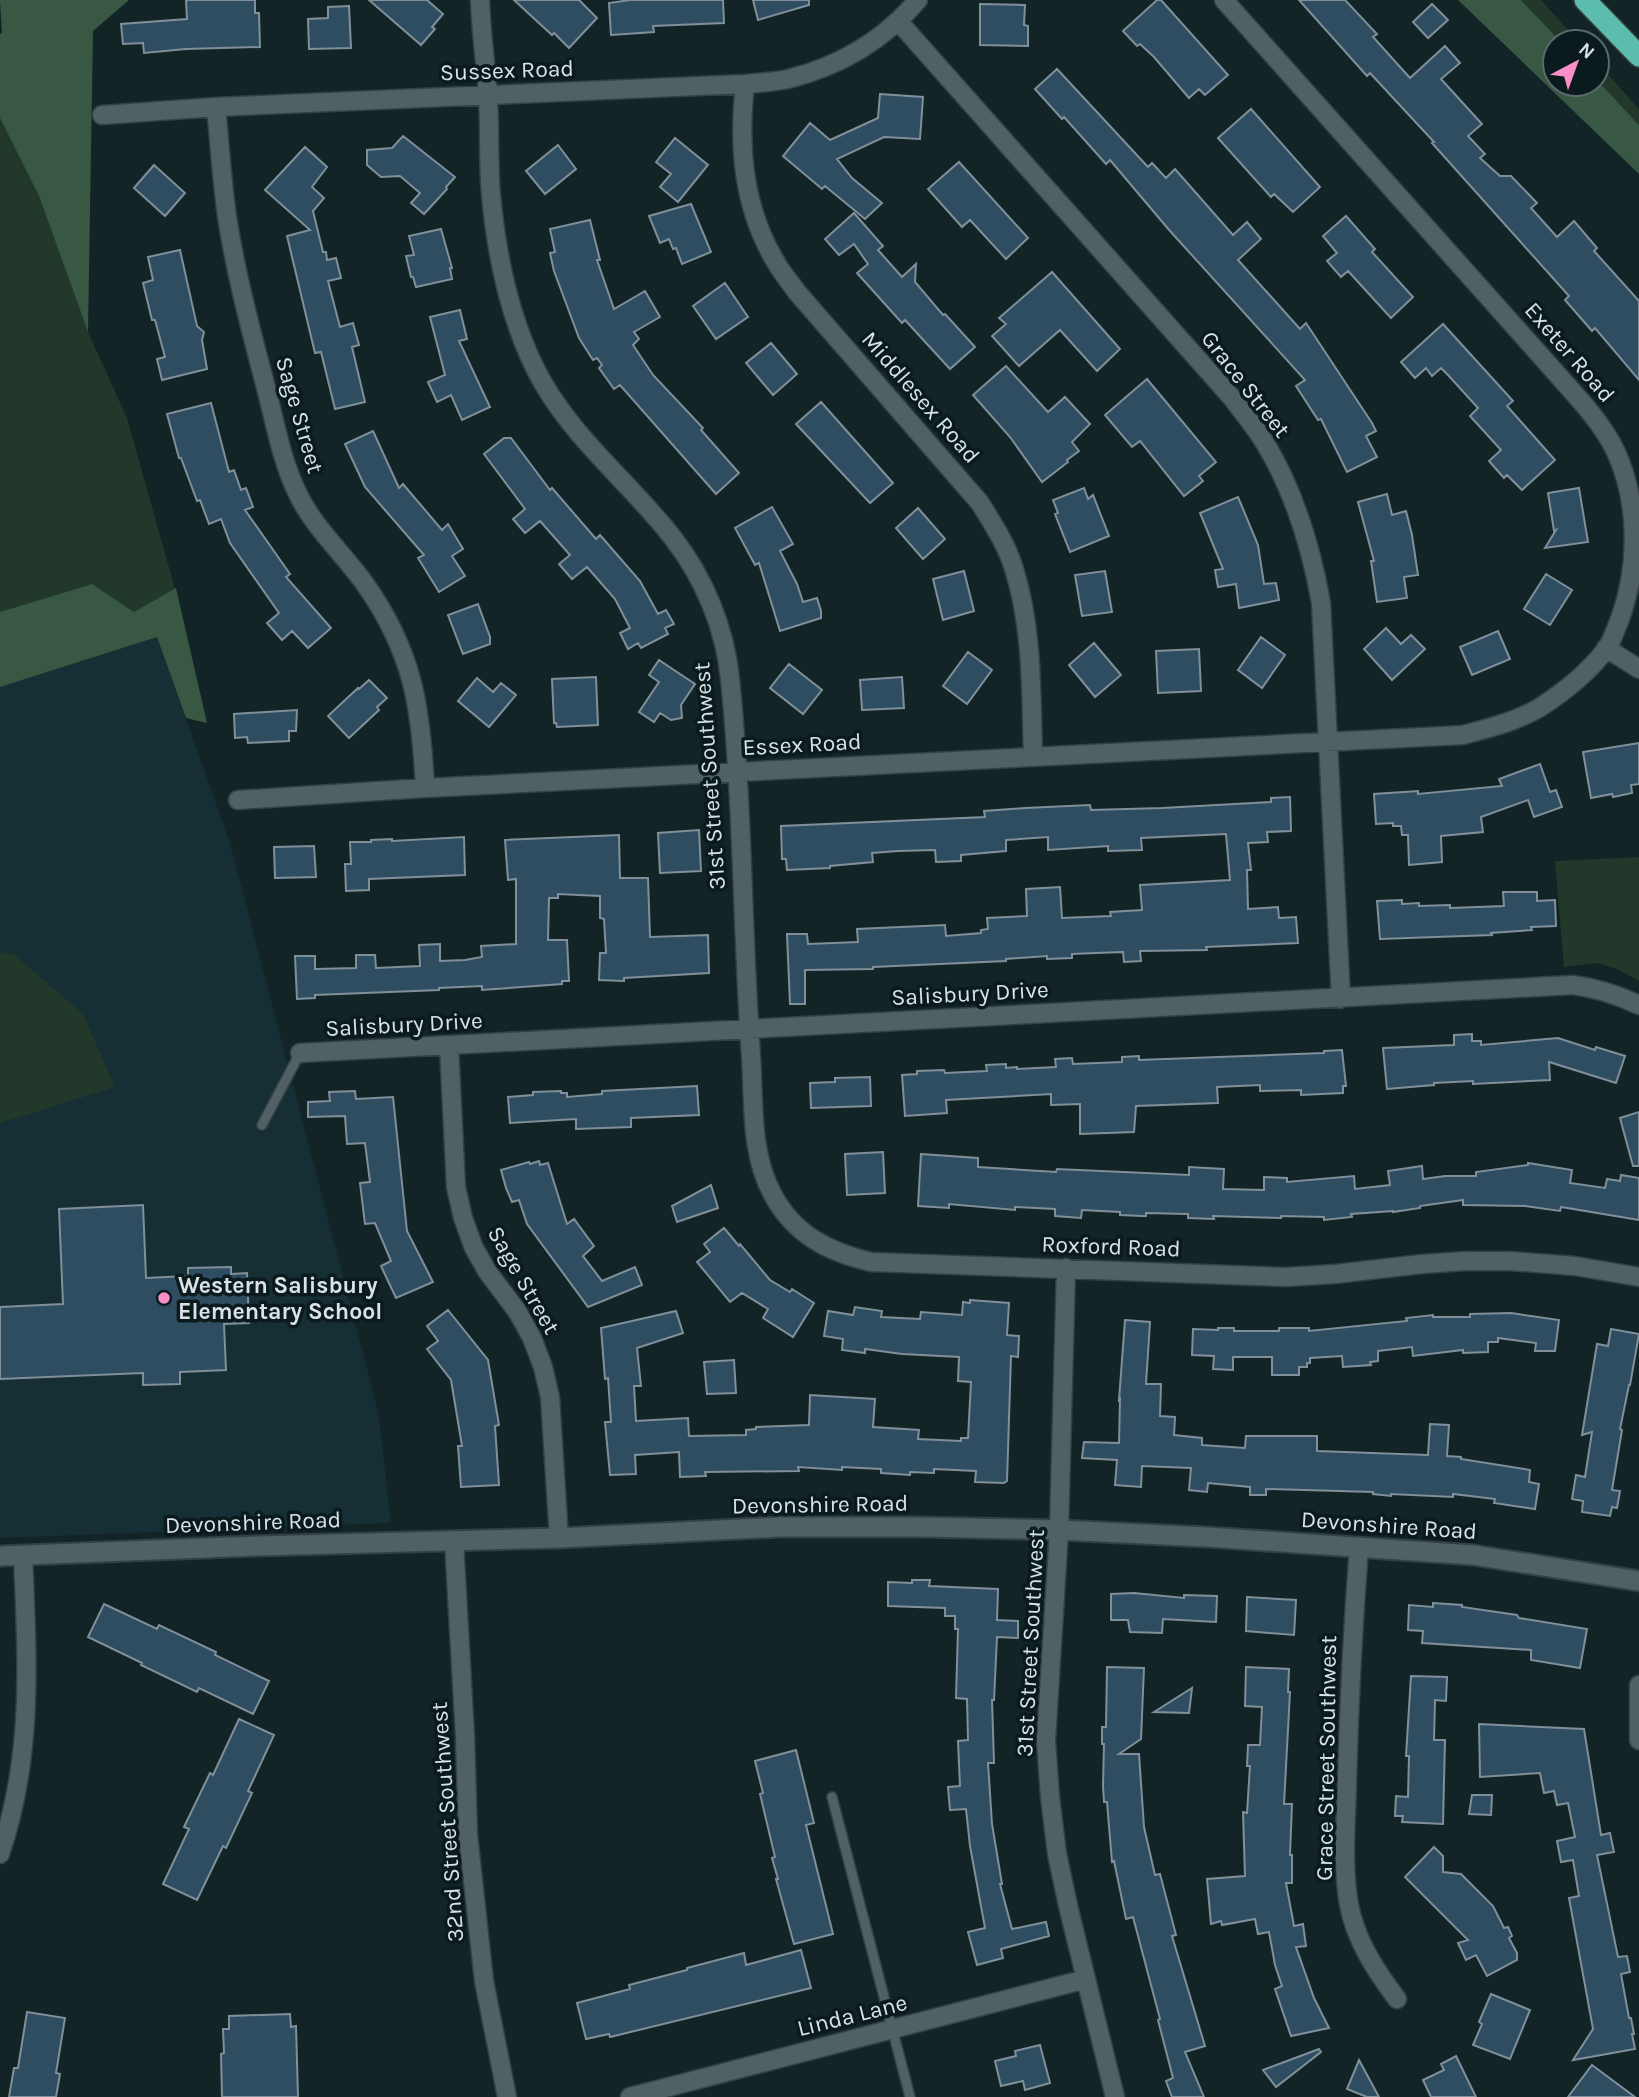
<svg xmlns="http://www.w3.org/2000/svg" width="1639" height="2097" font-family="Karla,sans-serif">
<rect width="100%" height="100%" fill="#132427"/>
<path fill="#162f34" d="M157,637L230,843L379,1415L391,1523L0,1538V687Z"/>
<path fill="#22382a" d="M1521,0H1541L1579,42H1561Z
M1597,62L1639,109V125L1597,80Z
M0,118L39,196L88,332L127,418L175,589L134,612L92,584L0,612Z
M1639,857V981L1617,969L1598,963L1564,967L1555,861Z
M0,952L15,955L83,1014L115,1087L0,1123Z"/>
<path fill="#395844" d="M0,0H129L93,31L88,332L39,196L0,118V34L2,33Z
M1458,0H1521L1561,42H1555V84H1597V80L1639,125V174Z
M92,584L134,612L176,588L207,723L186,718L157,637L0,687V612Z"/>
<path fill="#2e4d61" stroke="#808f99" stroke-width="2" d="M186,0H255V13H259L260,47L186,49L144,53L143,43L123,44L121,24L187,19Z
M369,0H427L443,14L432,27L435,29L421,45Z
M514,0H579L597,18L569,48L554,33L552,35Z
M630,0H723L724,23L653,26L654,32L611,35L609,3Z
M753,0H809V5L758,20Z
M1157,0H1161L1228,75L1205,95L1199,89L1189,98L1154,57L1140,44L1137,46L1123,31Z
M1299,0H1345L1377,34L1373,37L1410,78L1445,46L1460,63L1441,79L1482,124L1468,136L1485,154L1480,158L1500,176H1511L1537,203L1531,208L1557,237L1574,221L1597,248L1594,251L1639,301V380L1595,328L1592,331L1565,300L1569,296L1432,143L1434,142L1370,73L1367,76Z
M980,4L1025,5L1024,25L1028,26V46L980,45Z
M1432,4L1448,20L1428,38L1413,22Z
M349,6L351,48L309,49L308,19L328,18V7Z
M1057,69L1148,167L1152,163L1166,178L1175,169L1233,235L1247,222L1261,239L1238,260L1300,329L1306,323L1372,423L1376,431L1366,436L1377,457L1347,472L1321,419L1318,420L1296,386L1305,380L1170,231L1110,160L1106,164L1064,117L1062,119L1035,89Z
M880,94L923,97L920,139L884,137L837,159L852,178L882,203L865,219L825,186L822,189L783,156L810,123L830,140L878,118Z
M1251,109L1320,187L1293,212L1274,194L1271,197L1218,138Z
M403,136L455,177L446,187L447,189L424,214L411,203L420,193L400,176L381,177L367,165V150L392,148Z
M675,138L708,165L678,202L660,187L671,174L656,162Z
M558,145L576,169L545,194L526,171Z
M305,147L327,167L312,187L324,198L313,211L323,252H326L327,260L336,258L341,278L328,281L340,327L353,323L359,345L352,347L365,402L335,409L321,352L315,353L287,236L310,230L265,190Z
M959,162L1028,238L1006,259L970,220L962,227L928,189Z
M154,165L185,193L165,216L134,188Z
M691,204L711,252L682,264L676,248L673,249L669,239L660,243L649,216Z
M854,213L883,246L878,250L902,277L916,264L915,282L943,315L945,314L975,347L950,369L905,320L902,323L857,273L868,264L854,244L839,255L825,239Z
M1346,216L1375,249L1372,252L1413,297L1391,318L1348,271L1341,277L1327,261L1337,253L1323,236Z
M590,220L600,260H597L614,309L645,291L660,317L634,332L639,339L633,345L653,375L703,428L701,430L739,473L716,494L620,385L614,389L599,368L602,365L597,358L593,360L579,338L554,271L550,253L555,252L550,229Z
M441,229L452,268H450L452,279L416,287L413,277H411L406,256L414,255L409,236Z
M180,250L197,326L204,332L202,340L207,369L162,380L157,359L165,357L155,320H152L143,283L153,280L148,257Z
M1052,272L1120,349L1097,371L1060,330L1019,366L992,336L1006,324L999,318Z
M725,283L748,317L716,339L693,306Z
M460,310L467,339L459,341L490,407L462,420L451,395L437,402L428,382L445,375L430,317Z
M1443,324L1513,401L1507,406L1555,460L1522,490L1507,475L1504,478L1489,461L1501,450L1470,416L1478,408L1448,375L1441,368L1432,376L1426,368L1415,378L1401,362Z
M771,343L797,374L773,395L746,363Z
M1006,366L1048,412L1065,397L1090,424L1072,442L1079,451L1067,460L1068,462L1042,482L1010,437L973,395Z
M1147,379L1216,462L1199,476L1203,481L1184,496L1140,441L1132,447L1105,415Z
M821,402L893,483L870,503L796,424Z
M211,403L229,472L234,470L241,490L246,488L253,507L245,510L290,574L286,577L331,628L308,648L292,631L282,640L267,623L279,613L230,543L221,519L209,524L200,500L197,501L181,458H179L167,414Z
M373,431L399,488L403,484L442,530L448,524L463,549L452,556L465,576L439,592L418,558L424,555L365,487L345,444Z
M504,438H511L550,490L552,488L596,539L600,535L640,581L658,614L666,610L674,624L665,628L668,634L641,648L638,643L628,649L620,633L630,628L615,599L587,567L572,579L559,564L570,555L540,521L525,533L513,519L525,509L484,454Z
M1084,488L1088,499L1093,495L1109,536L1070,552L1055,514L1058,513L1053,500Z
M1579,488L1588,542L1545,548L1556,530L1554,531L1548,493Z
M1387,494L1392,515L1406,511L1412,535L1418,575L1404,577L1407,598L1377,602L1371,561H1374L1358,502Z
M1238,497L1258,545L1264,584L1276,583L1279,600L1239,608L1236,584L1218,587L1215,570L1223,569L1200,513Z
M772,507L793,544L780,551L797,584L803,602L817,598L821,611V618L780,631L759,563L755,565L735,528Z
M918,508L945,539L923,559L896,528Z
M964,571L974,611L943,620L933,579Z
M1105,571L1112,612L1082,616L1075,575Z
M1546,574L1572,590L1550,625L1524,609Z
M478,604L490,637V644L463,654L448,615Z
M1386,628L1401,644L1411,635L1425,649L1392,680L1364,649Z
M1498,631L1510,659L1472,675L1460,647Z
M1261,637L1285,655L1262,688L1238,670Z
M1094,643L1121,675L1095,697L1069,665Z
M1199,649L1201,691L1158,693L1156,651Z
M968,652L992,670L967,704L943,686Z
M659,660L695,684L681,705L682,718L671,720L660,713L654,722L639,712L659,682L649,675Z
M789,664L822,690L803,714L770,688Z
M596,677L598,725L557,727L556,723H554L552,679Z
M902,677L904,708L862,710L860,680Z
M477,678L493,692L501,683L516,695L489,727L458,701Z
M369,680L387,698L377,707L379,710L349,738L328,716L358,688L359,689Z
M297,710L296,731H289V741L248,743L247,737L235,738L234,714Z
M1639,743V784L1631,785L1632,793L1613,797L1612,794L1591,798L1583,752Z
M1540,764L1550,792L1556,790L1562,807L1534,817L1528,800L1481,817L1483,832L1441,836L1442,862L1409,865L1408,835H1402L1401,826H1393V823L1376,824L1374,794L1418,791V794L1502,786L1499,779Z
M1290,797L1291,831L1267,832L1268,842L1248,843L1251,870H1247L1248,909L1278,907L1279,918L1296,917L1298,943L1206,947L1207,950L1140,951L1141,961L1124,962L1123,952L1096,953L1072,954V958L1047,959V956L1006,959V961L873,967V969L805,970V1004H790L787,934H807L808,944L858,942L857,929L945,925L946,936L981,933V930L988,929L987,918L1027,916L1026,889L1060,887L1062,918L1111,916L1110,912L1142,910L1140,885L1230,880L1226,834L1141,838L1142,850L1108,851V846L1048,850V837L1006,840V851L961,855V861L936,862L935,850L898,851L872,853L873,862L830,866V868L787,870L786,859H782L781,826L985,817L984,811L1025,808L1090,805L1091,810L1162,808L1271,802V798Z
M699,830L701,871L660,873L658,833Z
M619,835L620,878H648L650,937L708,935L709,973L624,978V981L599,980L600,953H606L604,919L600,918V896L558,894V898H549L548,940H567L569,981H562V984L482,990V986L439,988V990L315,995V998L297,999L295,956H315V969L356,968V955H375L376,968L420,966L419,945L440,944V961L465,960L482,957L481,946L516,944V879L508,880L505,840Z
M464,837L465,875L369,879V890L346,891L345,864H351L350,842H371V840L392,839V841Z
M314,846L316,877L275,878L274,847Z
M1503,892H1537V901L1555,900L1556,926L1531,927L1532,930L1491,933L1492,935L1380,939L1377,901L1402,900V904L1419,903V906L1450,905V908L1504,906Z
M1472,1034V1041H1481V1045L1558,1038L1595,1050L1596,1047L1625,1056L1616,1083L1549,1062L1550,1080L1473,1084V1081L1434,1083V1085L1387,1089L1383,1048L1454,1045V1035Z
M1342,1050L1346,1086H1343V1093L1301,1095V1090L1260,1091V1085L1217,1087L1218,1103L1136,1106L1134,1132L1080,1134V1104L1051,1105V1094L946,1100L947,1113L905,1116L902,1075L917,1074V1071L944,1070L945,1073L987,1071L986,1065L1006,1064V1068L1017,1067V1069L1056,1067L1055,1059L1072,1058L1073,1064L1122,1062V1057L1139,1056V1060L1324,1053V1051Z
M870,1077L871,1106L811,1108L810,1083L835,1082V1078Z
M697,1086L699,1115L631,1118V1127L576,1129V1119L510,1123L508,1097L533,1095V1092L561,1091V1093H567V1097L602,1094V1091Z
M355,1091L356,1099L393,1097L407,1231L433,1282L396,1298L381,1266L391,1261L375,1223L365,1224L360,1183L370,1182L365,1143L347,1144L345,1116L308,1117V1102L330,1101L329,1092Z
M1639,1112V1166H1633L1620,1118Z
M883,1152L885,1193L847,1195L845,1154Z
M921,1154L978,1158V1167L1056,1172L1057,1169L1189,1175V1167L1224,1169L1223,1189L1264,1190V1177L1287,1178V1182L1354,1176L1355,1189L1390,1185L1388,1171L1422,1166L1423,1179L1445,1176H1476V1172L1528,1165V1163L1572,1170L1570,1183L1605,1188L1607,1179L1620,1181L1621,1175L1639,1178V1220L1561,1207L1560,1211L1525,1206L1463,1205V1200L1420,1206V1208L1393,1212V1211L1351,1214L1352,1217L1324,1220V1217L1281,1216V1218L1213,1216L1214,1219L1188,1218V1214L1146,1213V1216H1142L1120,1215V1212L1082,1210L1081,1218L1055,1216V1209L1015,1207V1210L949,1204V1208L918,1206Z
M539,1161L540,1165L548,1163L567,1224L574,1219L594,1246L583,1256L602,1281L635,1267L642,1285L588,1307L527,1224L519,1200L512,1202L506,1188L501,1170L529,1162L530,1164Z
M711,1185L718,1208L677,1222L672,1206Z
M143,1205L146,1278L188,1276V1268L231,1267V1274L247,1273L249,1323L224,1324L226,1370L180,1372V1384L143,1385V1373L0,1379V1307L63,1304L59,1209Z
M724,1228L739,1246L740,1244L770,1280L790,1292L792,1289L814,1303L793,1337L763,1318L768,1309L742,1293L730,1302L697,1262L710,1252L704,1244Z
M970,1300L1009,1303L1007,1335L1019,1336L1018,1357L1011,1356L1007,1481L1004,1483L975,1482L976,1471L934,1469V1473L910,1472V1475L881,1473V1469L842,1467V1470L798,1467L799,1471L705,1472L706,1476L680,1477L679,1452L635,1455L636,1474L610,1475L605,1422H611L608,1378L605,1379L601,1328L676,1311L683,1333L637,1348L641,1386H634L636,1421L688,1418L689,1436L746,1435V1430L756,1429V1427L809,1425L810,1395L875,1399L873,1427L919,1430L918,1439L961,1441V1438H968L971,1382L958,1381L959,1357L902,1354L865,1349V1353L842,1350L843,1339L824,1336L828,1311L853,1315L855,1307L882,1311L881,1317L920,1319L921,1312L962,1315L963,1302L970,1303Z
M448,1310L488,1360L499,1425L495,1426L499,1485L461,1487L458,1446H462L451,1380L427,1349L438,1341L427,1326Z
M1511,1313L1559,1320L1555,1351H1535L1536,1343L1498,1338V1342H1488V1352L1463,1353V1350L1413,1356L1412,1347L1378,1351V1361L1370,1362L1371,1365L1343,1367L1342,1356L1310,1358V1363H1307V1367H1299V1375H1272V1357H1233V1370L1213,1369L1214,1356L1192,1355L1193,1329L1218,1330V1328H1234V1331H1279V1328H1309V1331L1407,1321L1406,1318L1433,1315V1317H1470V1314Z
M1125,1320L1150,1322L1146,1384H1161L1160,1416L1175,1417L1174,1435L1202,1438V1445L1245,1448L1246,1436H1317V1451L1428,1455L1430,1424L1449,1425L1447,1456L1461,1457V1459L1530,1470L1529,1482L1539,1484L1535,1509L1494,1503L1495,1499L1453,1494V1497L1391,1494V1496L1373,1494V1492L1266,1489V1495H1250V1487L1208,1483L1207,1492L1189,1490L1191,1468L1142,1466L1141,1487L1115,1485L1117,1460L1082,1458L1084,1442L1119,1443L1120,1399L1119,1400Z
M1611,1329L1639,1334L1630,1385H1629L1620,1429L1622,1430L1612,1490L1620,1491L1617,1508L1612,1507L1610,1516L1582,1512L1583,1501L1572,1499L1576,1475L1585,1477L1592,1432L1582,1435L1597,1344L1608,1346Z
M734,1360L736,1393L707,1394L704,1362Z
M912,1580H930L929,1586L998,1589L997,1620L1018,1621V1638L997,1637L994,1700H992L994,1763H988L992,1824L1002,1884H1000L1012,1929L1046,1922L1049,1936L1001,1949L1003,1958L977,1965L968,1932L985,1928L970,1846L966,1809L950,1810L948,1787L960,1786L958,1741L968,1740L967,1699L956,1698L958,1629H955V1616H945V1608L888,1606V1582L912,1583Z
M1134,1593L1184,1598V1595L1217,1596L1216,1622L1163,1619L1162,1633L1130,1632L1128,1620H1111V1594Z
M1247,1597L1296,1600L1294,1635L1246,1631Z
M1433,1603L1462,1605V1607L1517,1615L1519,1618L1587,1629L1580,1668L1531,1660V1650L1422,1643L1423,1631L1408,1630L1409,1605L1433,1607Z
M104,1604L157,1629L159,1625L216,1652L215,1655L269,1681L253,1714L199,1688L197,1692L141,1665L142,1663L88,1637Z
M1107,1667L1144,1668L1141,1739L1119,1754H1139L1144,1827L1155,1875L1160,1874L1176,1935L1172,1936L1205,2046L1185,2052L1204,2097H1172L1166,2081L1173,2078L1158,2020L1160,2019L1133,1917L1126,1919L1114,1861L1112,1862L1107,1802H1104L1103,1786L1104,1744H1102V1727H1106Z
M1246,1667L1289,1669L1288,1692H1290L1284,1804H1292L1290,1855H1292V1883H1286L1294,1926L1303,1924L1306,1946L1296,1947L1314,1998L1329,2028L1291,2036L1275,1989L1282,1986L1275,1965L1269,1932L1258,1934L1255,1919L1222,1925L1221,1921L1211,1924L1207,1879L1245,1876L1243,1812L1247,1813L1250,1766H1247L1248,1745H1260L1262,1707L1245,1706Z
M1411,1676L1447,1677L1446,1701L1435,1700L1434,1740H1445L1443,1824L1402,1822L1403,1816H1395L1396,1796L1408,1797L1409,1756H1406Z
M1192,1688L1189,1713L1154,1712Z
M239,1719L274,1735L248,1791L252,1793L226,1848L223,1846L197,1900L163,1884L189,1829L184,1827L210,1773L213,1775Z
M1479,1724L1584,1729L1601,1835L1610,1833L1614,1852L1597,1855L1618,1957L1627,1956L1630,1972L1621,1974L1629,2018H1631L1634,2034H1632L1635,2049L1573,2060L1593,2029L1569,1898L1579,1896L1573,1860L1561,1862L1557,1841L1575,1837L1568,1803L1557,1805L1554,1791L1544,1793L1540,1773L1480,1777Z
M796,1750L814,1823L806,1825L833,1934L794,1944L776,1879H778L772,1858L775,1857L760,1794L763,1793L755,1761Z
M1472,1795H1492L1491,1815L1469,1814Z
M1434,1847L1443,1856V1872L1461,1874L1493,1906L1504,1928L1508,1927L1512,1936L1509,1938L1517,1953V1960L1487,1976L1476,1955L1466,1960L1458,1943L1468,1940L1405,1877Z
M801,1950L811,1988L610,2037L609,2034L586,2039L577,2003L630,1989L629,1985L687,1970V1968L744,1953L746,1965Z
M1491,1994L1530,2010L1510,2059L1473,2045L1482,2024L1479,2022Z
M27,2012L65,2018L56,2073L60,2074L56,2097H9L14,2068H18Z
M290,2014L291,2027L296,2026L298,2097H222L221,2054L224,2053L223,2029H229V2016Z
M1040,2045L1050,2083L1025,2090L1023,2081L1001,2086L995,2061L1016,2056L1015,2051Z
M1319,2049L1321,2052L1276,2087L1263,2070Z
M1456,2056L1476,2097H1431L1423,2080L1444,2070L1441,2064Z
M1359,2060L1379,2097H1367L1347,2089Z
M1592,2065L1635,2097H1568Z"/>
<g fill="none" stroke-linecap="round" stroke-linejoin="round">
<defs>
<path id="service" d="M262,1125L300,1053
M832,1797L910,2097"/>
<path id="minor" d="M480,0C481,33 486,65 488,98C490,130 488,163 491,195C497,259 511,327 543,383C577,442 632,485 673,538C704,578 725,628 730,679C743,804 742,930 751,1056C754,1100 750,1153 772,1193C793,1234 828,1252 871,1262L1286,1277L1335,1274L1422,1264L1466,1261H1510L1575,1266L1639,1277
M899,22L1233,399C1244,414 1256,428 1265,443C1295,493 1311,546 1321,603L1341,999
M745,84C738,147 743,209 777,264C782,273 790,282 796,291L980,503C993,524 1007,545 1014,569C1033,629 1031,694 1033,756
M216,107C220,146 222,185 228,223C237,279 252,334 266,388C275,422 281,458 296,490C312,526 342,552 365,584C413,652 421,707 425,788
M102,115L216,107L745,84C759,83 774,82 788,79C841,66 883,41 918,0
M1606,648L1639,669
M238,800L425,788L1463,735C1489,728 1515,722 1539,708C1564,692 1589,672 1607,648C1613,639 1616,628 1620,619C1639,566 1639,503 1616,452C1605,429 1589,410 1572,391L1224,0
M449,1046L456,1187L463,1218L474,1248L487,1271L517,1311L532,1338L543,1367L550,1397L559,1538
M300,1053L1573,985C1596,988 1618,995 1639,1005
M1066,1268L1059,1530L1046,1740L1050,1797L1057,1854L1069,1910L1115,2097
M454,1541L465,1736L468,1835L484,1981L507,2097
M1359,1547C1353,1625 1349,1703 1347,1782C1346,1823 1342,1865 1349,1905C1356,1941 1376,1971 1397,1999
M1639,1685V1740
M0,1854C34,1754 27,1658 23,1555
M630,2097L1086,1979"/>
<path id="tertiary" d="M0,1556L257,1546L559,1538L780,1527H920L1059,1530L1207,1537L1473,1555L1639,1581"/>
<path id="motorway" d="M1585,0L1639,56"/>
</defs>
<use href="#service" stroke="#354043" stroke-width="12"/>
<use href="#minor" stroke="#354043" stroke-width="21"/>
<use href="#tertiary" stroke="#354043" stroke-width="23"/>
<use href="#motorway" stroke="#354043" stroke-width="24"/>
<use href="#service" stroke="#4f6164" stroke-width="9"/>
<use href="#minor" stroke="#4f6164" stroke-width="18"/>
<use href="#tertiary" stroke="#4f6164" stroke-width="19"/>
<use href="#motorway" stroke="#5cbcae" stroke-width="21"/>
</g>
<circle fill="#fa8fc8" stroke="#0a1a1d" stroke-width="2.5" cx="164" cy="1298" r="7"/>
<g text-anchor="middle" stroke-width="7" stroke-linejoin="round" paint-order="stroke">
<g font-size="23" fill="#d9e3e5" stroke="#0a1a1d">
<text transform="translate(507 70) rotate(-2)" y="8">Sussex Road</text>
<text transform="translate(1570 352) rotate(49)" y="8">Exeter Road</text>
<text transform="translate(1246 384) rotate(52)" y="8">Grace Street</text>
<text transform="translate(921 397) rotate(49)" y="8">Middlesex Road</text>
<text transform="translate(300 415) rotate(74)" y="8">Sage Street</text>
<text transform="translate(802 744) rotate(-3)" y="8">Essex Road</text>
<text transform="translate(709 776) rotate(-94)" y="8">31st Street Southwest</text>
<text transform="translate(970 993) rotate(-3)" y="8">Salisbury Drive</text>
<text transform="translate(404 1024) rotate(-3)" y="8">Salisbury Drive</text>
<text transform="translate(1111 1246) rotate(2)" y="8">Roxford Road</text>
<text transform="translate(524 1280) rotate(60)" y="8">Sage Street</text>
<text transform="translate(820 1504) rotate(-1)" y="8">Devonshire Road</text>
<text transform="translate(253 1522) rotate(-2)" y="8">Devonshire Road</text>
<text transform="translate(1389 1525) rotate(4)" y="8">Devonshire Road</text>
<text transform="translate(1030 1643) rotate(-87)" y="8">31st Street Southwest</text>
<text transform="translate(1326 1758) rotate(-89)" y="8">Grace Street Southwest</text>
<text transform="translate(447 1822) rotate(-94)" y="8">32nd Street Southwest</text>
<text transform="translate(852 2015) rotate(-14)" y="8">Linda Lane</text>
</g>
<g font-size="23" font-weight="bold" fill="#d9e3e5" stroke="#0a1a1d" text-anchor="start">
<text x="178" y="1293">Western Salisbury<tspan x="178" dy="26">Elementary School</tspan></text>
</g>
</g>
<g transform="translate(1576 63) rotate(41)"><circle r="33" fill="#0a1a1d" stroke="#5d6a6d" stroke-width="2"/>
<path d="M0-5L12 26L0 18L-12 26Z" fill="#fa8fc8"/>
<text y="-10" font-size="19" font-weight="bold" text-anchor="middle" fill="#d9e3e5">N</text>
</g>
</svg>
